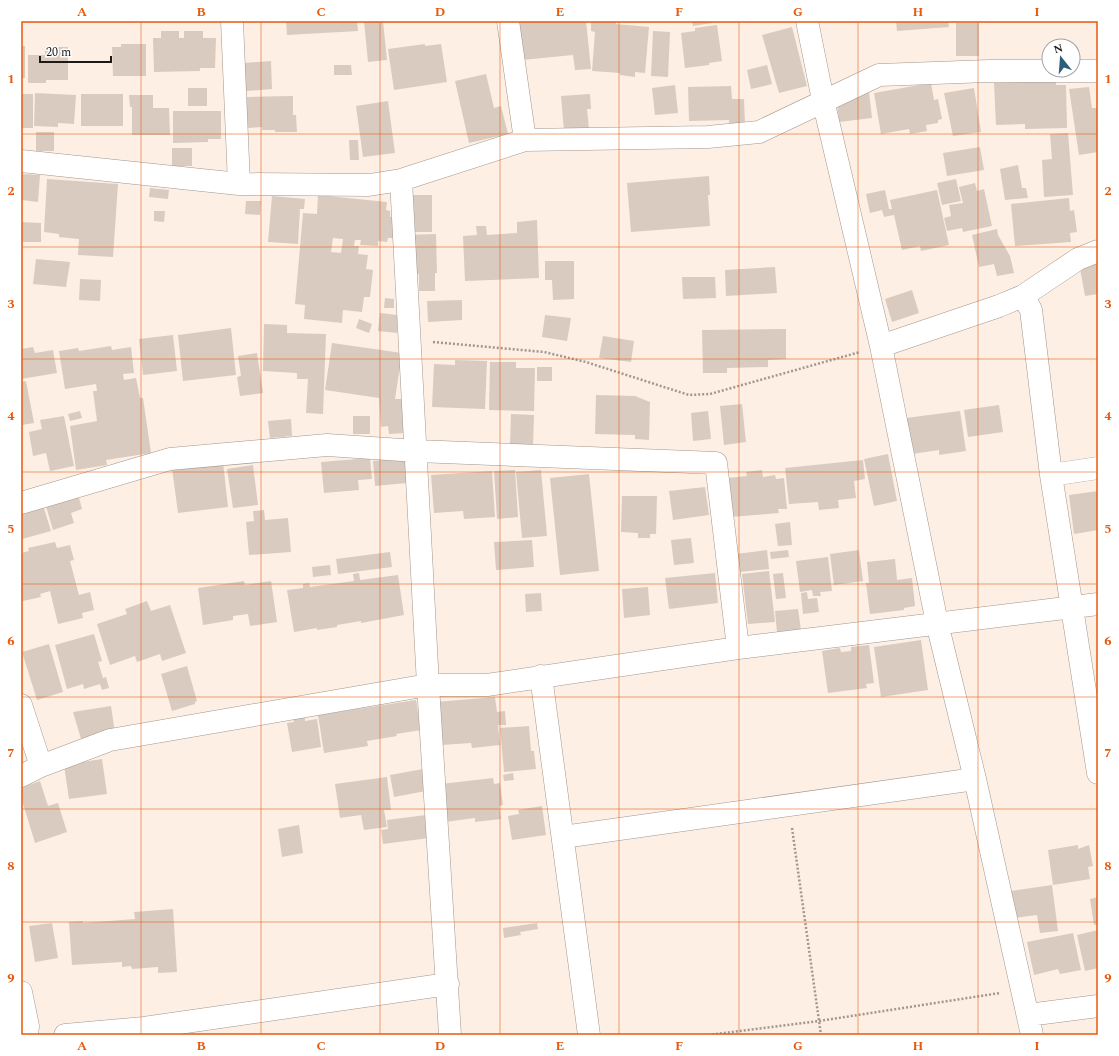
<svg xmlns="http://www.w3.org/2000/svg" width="1119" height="1056" font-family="Spectral,serif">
<rect width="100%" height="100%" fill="#fdefe4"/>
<path fill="#d9cbc0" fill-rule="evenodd" d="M286,21H357L358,31L287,35Z
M364,21H383L387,60L368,62Z
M518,21H586L591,69L575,70L573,55L522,60Z
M591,21H616V24L649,27L645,73L635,72V77L620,75V73L592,71L595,32L591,31Z
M692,21H711L712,23L693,26Z
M896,21H948L949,27L897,31Z
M956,23H979V56H956Z
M717,25L722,61L709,63V65L685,68L681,33L695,31V28Z
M792,27L807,86L779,93L762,35Z
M161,31H179V38H184V31H203V38H216L215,68H200V71L154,72L153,38H161Z
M653,31L670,32L668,77L651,76Z
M121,44H146V76H113L112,47H121Z
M425,44V46L441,44L447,82L394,90L388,49Z
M21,46H25V78H21Z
M45,47H68V80H46V83H28V55H45Z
M271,61L272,89L246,91L244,63Z
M334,65H351L352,75H334Z
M767,65L772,84L751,89L747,70Z
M486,74L494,108L501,106L508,134L469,143L455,81Z
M1056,81V85H1066L1067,128L1025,129V124L996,125L994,83Z
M931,83L934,100L938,99L942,119L938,120V123L926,125L927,131L910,134L909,129L881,134L874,93Z
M675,85L678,113L655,115L652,88Z
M731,86L732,99H744L745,123H729V120L689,121L688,87Z
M1089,87L1092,108H1098V152L1079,155L1069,89Z
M188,88H207V106H188Z
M974,88L981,132L953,136L944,93Z
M869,92L872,118L839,122L837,102Z
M35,93L76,95L74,124L58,123V127L34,126Z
M21,94H33V128H21Z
M81,94H123V126H81Z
M590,94L591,109H587L589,129L564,131L561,96Z
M129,95H153V108H169L170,135H132V107H130Z
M293,96V115H296L297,132H275V130H262V127L247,128V97Z
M388,101L395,153L363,157L356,106Z
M173,111H221V139H208V142L173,143Z
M36,132H54V151H36Z
M1068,133L1073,195L1044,197L1042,160L1052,159L1050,134Z
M349,140H358L359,160H350Z
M980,147L984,170L947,176L943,153Z
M172,148H192V166H172Z
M1018,165L1022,188H1026L1028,198L1005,200L1000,169Z
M21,174L40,175L38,202L21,200Z
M709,176L710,195H708L710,226L631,232L627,183Z
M47,179L118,184L113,257L78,255L79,239L59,237V234L44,232Z
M956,179L961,201L942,205L937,183Z
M975,183L977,191L984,189L992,226L963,232L962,228L947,231L944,218L951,216L949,205L963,203L959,187Z
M150,188L169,190L168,199L149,197Z
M885,190L889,209H892L890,200L937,190L949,245L921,251L920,246L902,250L894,215L884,217L882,210L870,213L866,194Z
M318,195L387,202L386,210L390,211V217H394L393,238H388L387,242L378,241V246L360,245L361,240H355L354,246H359L358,254L368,255L366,269L373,270L370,297H364L362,312L343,310L342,323L304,319L305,305L295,304L303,213L317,214ZM333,238L343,239L341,253L331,252Z
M407,195H432V232H406Z
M272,196L305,199L304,209H300L298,244L268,242Z
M1069,198L1070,211L1074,210L1077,232L1070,233L1071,242L1015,246L1011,204Z
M246,201H261L260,215L245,214Z
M154,211H165L164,222L154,221Z
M537,220L539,278L465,281L463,236L477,235L476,226H486L487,235L517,233V222Z
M21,222L41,223V242H21Z
M997,229L998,235L1010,256L1014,273L997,276L994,264L979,267L972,235Z
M436,234L437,273H435V291H419V274H406V235Z
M36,259L70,262L66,287L33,284Z
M1098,259V294L1085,296L1079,263Z
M545,261H574V299L553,300L552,280H545Z
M775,267L777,293L726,296L725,270Z
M682,277H715L716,298L683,299Z
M80,279L101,280L100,301L79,300Z
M912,290L919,313L892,322L885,299Z
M385,298L394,299V308H384Z
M462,300V320L428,322L427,301Z
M380,313L398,315L397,333L378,331Z
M545,315L571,318L567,341L542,337Z
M359,319L372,324L369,333L356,328Z
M264,324L287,325V333L326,334L323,414L306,413L308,379H297V373L263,371Z
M231,328L236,375L183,381L178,335Z
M786,329V359L768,360V367L727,368V373H703L702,330Z
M173,335L177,371L143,375L139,339Z
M603,336L634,341L631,362L599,358Z
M332,343L402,353L395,399H403L406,433L389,434L388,426L381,427L379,398L325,390Z
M111,346L112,350L131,347L134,373L123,374L124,380L136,378L140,398H143L151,453L106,460L107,465L76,470L70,426L97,421L93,391H97L96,384L65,389L59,351L78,348L79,351Z
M33,347L35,353L53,350L57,373L21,379V349Z
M257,353L263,393L240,396L237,377L241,376L238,356Z
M455,360L487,361L485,409L432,407L434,364L455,365Z
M490,362H516V368H535L534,411L489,410Z
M537,367H552V381H537Z
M26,381L34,423L22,425L23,430H21V382Z
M596,395L635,396L650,402L649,440L635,439V435L595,434Z
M742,404L746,442L724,445L720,406Z
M999,405L1003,432L968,437L964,410Z
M80,411L82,418L70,421L68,414Z
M708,411L711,439L693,441L691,413Z
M960,411L966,451L939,455V450L912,454L906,418Z
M511,414L534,415L533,446H510Z
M64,416L74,466L50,471L46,453L33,456L29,432L42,429L40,420Z
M353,416H370V434H353Z
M291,419L292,436L270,438L268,421Z
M888,454L897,501L874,506L864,459Z
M370,458L372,479L358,480L359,490L324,493L321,462Z
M401,458L405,462L407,483L375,486L373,461Z
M863,460L865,479L854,481L856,498L838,500L839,508L819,510L818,502L789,504L785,468Z
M223,462L228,507L178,513L172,468Z
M253,465L258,505L233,508L227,469Z
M515,470L518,517L497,519L494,471Z
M541,470L547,536L522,538L516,472Z
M762,470L763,477L775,475L776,479L784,478L787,509H778L779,513L731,517L728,478L747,476L746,472Z
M492,471L495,517L464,519L463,511L434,513L431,475Z
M589,474L599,571L560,575L550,478Z
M705,487L709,515L673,520L669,491Z
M1098,491V530L1074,534L1069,495Z
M78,494L82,509L71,513L74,523L53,530L45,503Z
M622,496H657L656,534H650V538H638V533L621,532Z
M43,505L51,531L22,539L21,512Z
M264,510L265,520L288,518L291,552L249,555L246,522L254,521L253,511Z
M790,522L792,545L778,546L775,524Z
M691,538L694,563L674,565L671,540Z
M532,540L534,567L496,570L494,542Z
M55,542L57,548L70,545L74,560L70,561L79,595L90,592L94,610L82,613L83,618L58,624L50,591L40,594L41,597L23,601L21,598V553L29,551L28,548Z
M767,550L769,569L739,572L736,554Z
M788,550L789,557L771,559L770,552Z
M859,550L863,581L834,585L830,554Z
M390,552L392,567L338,574L336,559Z
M828,557L832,591L820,592L821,596H813L812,590L800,592L796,561Z
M895,559L897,580L912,578L915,606L904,608V610L870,614L866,583H869L867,562Z
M330,565L331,575L313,577L312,567Z
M769,571L775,622L748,624L742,574Z
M359,573L360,580L398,575L404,615L361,623V621L337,625V627L317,630V628L294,632L287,590L303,588V584L309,583L310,587L354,581L353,574Z
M715,573L718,603L669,609L665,578Z
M783,573L786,598L776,599L773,574Z
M244,581L245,585L271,581L277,622L250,626L248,614L233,616V620L203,625L198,588Z
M648,587L650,615L624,618L622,589Z
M807,592L808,599L817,598L819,612L803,614L801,593Z
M541,593L542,611L526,612L525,594Z
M147,601L151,611L170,605L186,653L162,661L160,654L137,662L135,656L110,665L97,624L127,614L125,609Z
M798,609L801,630L777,632L775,611Z
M94,634L102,661L98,662L103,678L106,677L109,688L102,690L100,684L84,689L83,684L67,689L55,645Z
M921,640L928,690L881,697L874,647Z
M49,644L63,692L37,700L22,652Z
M869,645L874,683L866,684L867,688L828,693L822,651L840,648L841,652L851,651V647Z
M187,666L197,701L195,702V704L172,711L161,674Z
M495,697L497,712L505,711L506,725H498L500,745L472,748L471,743L442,745L436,702Z
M416,700L421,730L396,734L397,736L367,741L368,746L324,753L318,715Z
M111,706L115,733L81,739L73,712Z
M305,717V721L317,719L321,747L292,752L287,723L294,722L293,719Z
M529,726L531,751H534L536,769L504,772L500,728Z
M102,759L107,794L69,799L64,765Z
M423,769L426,791L394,797L390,775Z
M513,773L514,780L504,781L503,775Z
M387,777L391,810H384L387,827L364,830L361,815L340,818L335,784Z
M493,778L494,784L500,783L503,805L499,806L501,819L475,822V818L445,822L441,784Z
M40,781L48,806L58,803L67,832L35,843L21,797V788Z
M542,806L546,835L512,840L508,816L519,814L518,810Z
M426,815L429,838L383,844L381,830L388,829L387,820Z
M299,825L303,853L282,857L278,829Z
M1078,845V849L1089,845L1093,866L1088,867L1090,879L1053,885L1048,850Z
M1052,885L1058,931L1040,933L1037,915L1015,918L1011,891Z
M1098,897V924L1094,925L1090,899Z
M173,909L177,972L158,973V967L132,969L131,966L122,967V962L72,965L69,922L83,921V923L135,919L134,912Z
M52,923L58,958L35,962L29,926Z
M537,923L538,929L520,932L521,935L504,938L503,928Z
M1098,930V968L1085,971L1077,935Z
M1073,933L1081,970L1060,974L1058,969L1034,975L1027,942Z"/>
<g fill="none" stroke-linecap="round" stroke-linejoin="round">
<defs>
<path id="minor" d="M232,21L239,184L369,185L401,180L525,140L708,137L759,132L879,75L989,71H1098
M508,21L525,140
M807,21L823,100L881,346L937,623L975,779L1032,1035
M21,161L239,184
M401,180L428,685L450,1035
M1023,296L1031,310L1051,475L1098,468
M881,346L999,306L1023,296L1078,259L1098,251
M1051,475L1098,773
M21,503L170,459L327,445L417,451L716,463L738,648
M541,676L589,1035
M21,705L41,766
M21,776L41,766L110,740L428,685H487L738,648L1098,604
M563,837L975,779
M21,992L28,1026L27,1035
M1028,1015L1098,1006
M65,1035L144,1028L448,984"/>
</defs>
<use href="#minor" stroke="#a3968c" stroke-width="23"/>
<path stroke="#a1978f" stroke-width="2.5" stroke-dasharray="2 2" stroke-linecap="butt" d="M433,342L544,352L586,362L689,395L710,394L860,352
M792,828L821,1035
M708,1035L819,1021L1000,993"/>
<use href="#minor" stroke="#fff" stroke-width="22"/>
</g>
<path fill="none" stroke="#e8590c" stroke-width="1" stroke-opacity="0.55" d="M141,21V1035M261,21V1035M380,21V1035M500,21V1035M619,21V1035M739,21V1035M858,21V1035M978,21V1035M21,134H1098M21,247H1098M21,359H1098M21,472H1098M21,584H1098M21,697H1098M21,809H1098M21,922H1098"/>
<rect width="1119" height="1056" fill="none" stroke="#ffffff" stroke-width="44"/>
<g transform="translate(1061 58) rotate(343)"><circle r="19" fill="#ffffff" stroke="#a5a3a1"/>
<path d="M0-3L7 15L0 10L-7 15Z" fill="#2c5d7b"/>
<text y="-6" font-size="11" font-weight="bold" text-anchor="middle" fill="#1d1915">N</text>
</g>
<path d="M40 56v6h71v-6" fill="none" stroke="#1d1915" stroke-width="2"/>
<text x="46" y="56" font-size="12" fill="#1d1915" stroke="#ffffff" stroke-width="3" paint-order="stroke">20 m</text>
<rect x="22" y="22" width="1075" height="1012" fill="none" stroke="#e8590c" stroke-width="1.5"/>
<g font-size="13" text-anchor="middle" font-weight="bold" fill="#e8590c">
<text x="82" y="16">A</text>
<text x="201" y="16">B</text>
<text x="321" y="16">C</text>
<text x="440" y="16">D</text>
<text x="560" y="16">E</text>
<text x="679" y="16">F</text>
<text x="798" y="16">G</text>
<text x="918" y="16">H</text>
<text x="1037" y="16">I</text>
<text x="11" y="83">1</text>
<text x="1108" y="83">1</text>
<text x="11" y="195">2</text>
<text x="1108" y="195">2</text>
<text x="11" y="308">3</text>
<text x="1108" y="308">3</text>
<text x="11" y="420">4</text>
<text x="1108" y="420">4</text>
<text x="11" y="533">5</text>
<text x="1108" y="533">5</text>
<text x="11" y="645">6</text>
<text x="1108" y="645">6</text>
<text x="11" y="757">7</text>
<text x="1108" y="757">7</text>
<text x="11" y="870">8</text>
<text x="1108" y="870">8</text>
<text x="11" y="982">9</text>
<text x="1108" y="982">9</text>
<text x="82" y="1050">A</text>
<text x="201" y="1050">B</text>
<text x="321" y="1050">C</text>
<text x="440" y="1050">D</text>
<text x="560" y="1050">E</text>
<text x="679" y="1050">F</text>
<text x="798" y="1050">G</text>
<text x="918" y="1050">H</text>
<text x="1037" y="1050">I</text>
</g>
</svg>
